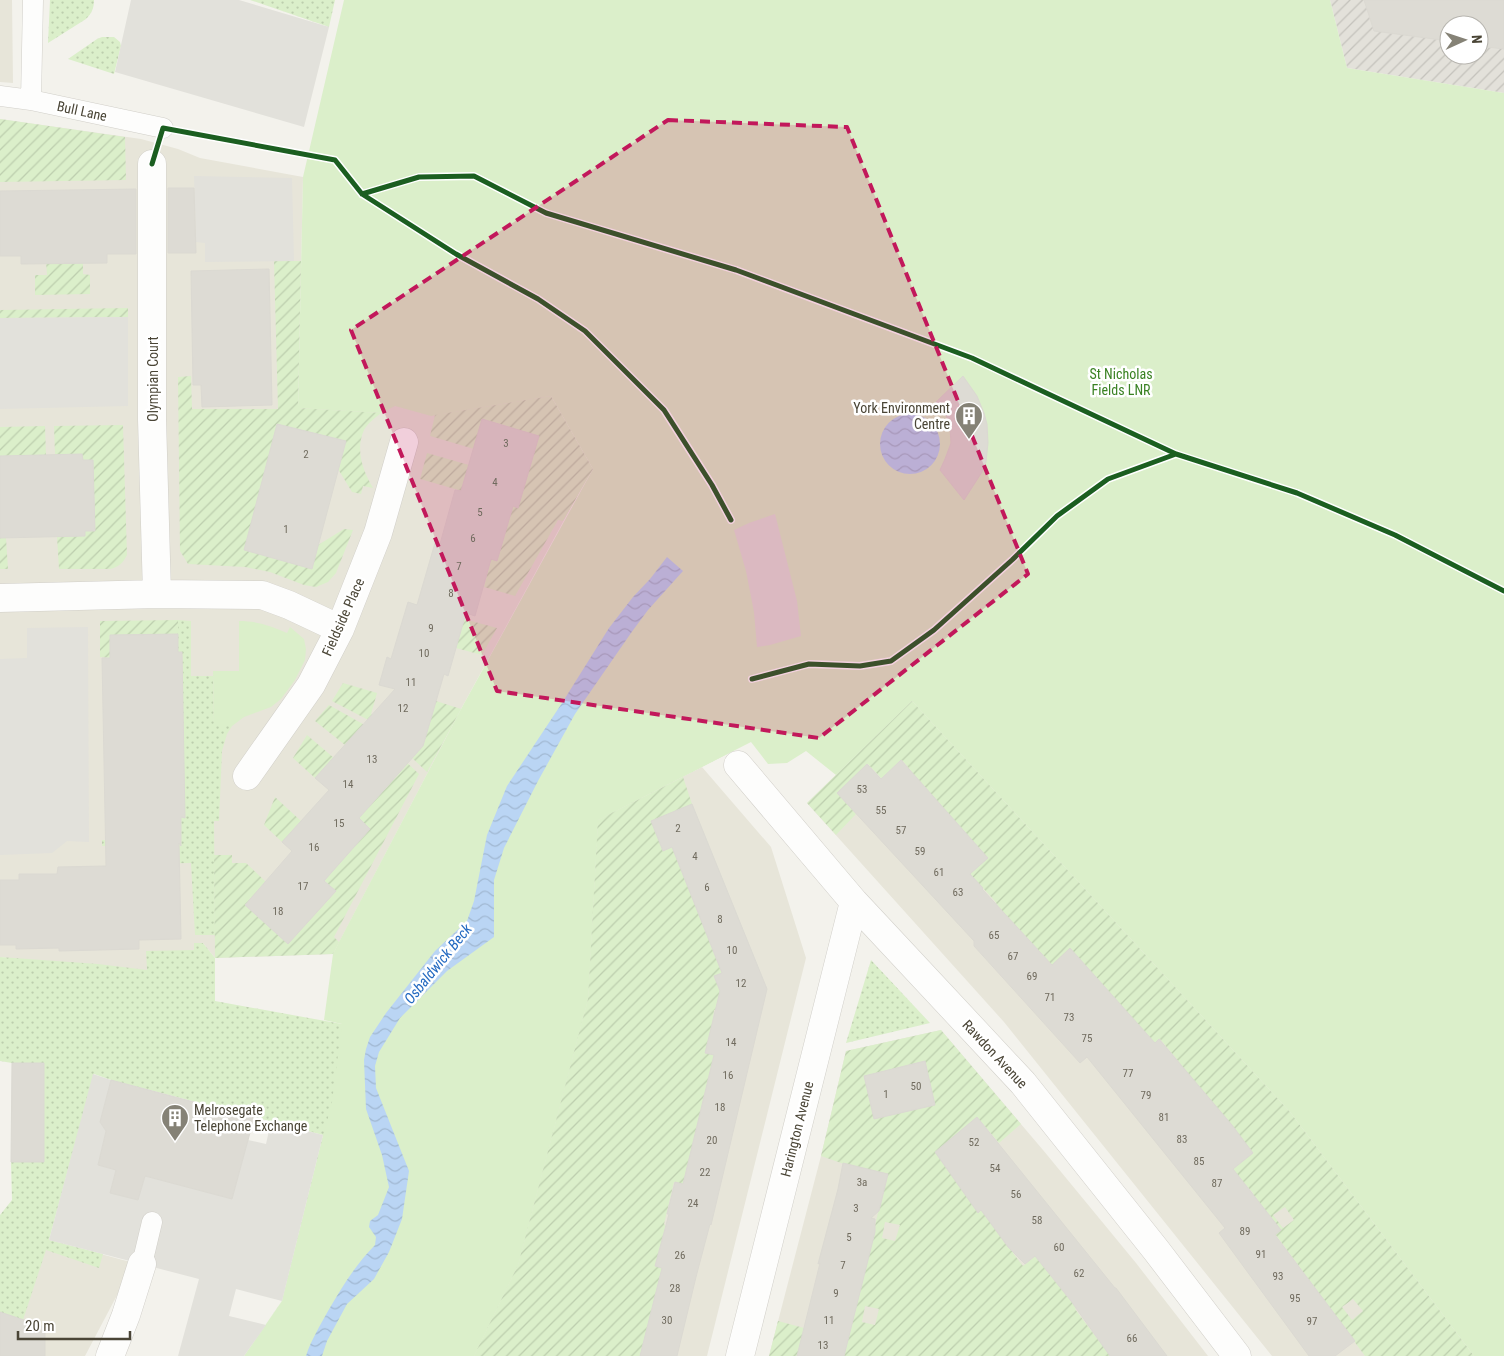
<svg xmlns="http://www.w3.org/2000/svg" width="1504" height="1356" font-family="'Roboto Condensed',sans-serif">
<defs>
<pattern id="industrial-furrows" width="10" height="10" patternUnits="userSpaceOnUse" patternTransform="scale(1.25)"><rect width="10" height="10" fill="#e3e1da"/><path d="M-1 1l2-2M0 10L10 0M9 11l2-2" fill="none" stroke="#c4c2bc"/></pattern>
<pattern id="grass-dots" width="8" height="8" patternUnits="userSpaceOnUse" patternTransform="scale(1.25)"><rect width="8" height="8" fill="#dbefca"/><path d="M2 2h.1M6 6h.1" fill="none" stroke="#bdceae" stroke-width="1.8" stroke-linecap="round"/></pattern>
<pattern id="garden-furrows" width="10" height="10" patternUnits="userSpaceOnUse" patternTransform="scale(1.25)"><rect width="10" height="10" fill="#dbefca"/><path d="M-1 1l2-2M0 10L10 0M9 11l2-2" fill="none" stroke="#bdceae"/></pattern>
<pattern id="water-waves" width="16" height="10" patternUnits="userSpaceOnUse" patternTransform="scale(1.25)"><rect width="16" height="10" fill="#bad5f4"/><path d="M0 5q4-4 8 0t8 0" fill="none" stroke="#a1b8d2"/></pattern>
</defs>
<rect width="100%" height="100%" fill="#f3f2ec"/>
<path fill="#e7e5d9" d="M0,0H12L13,83L0,82Z
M0,119L141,139L178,149L200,158L303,177L298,408L551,396L581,489L461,709L333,954L215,958L203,943L198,977L0,957Z
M912,701L1290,1112L1474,1356H1272L1004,1022L807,803Z
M702,767L771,847L806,958L707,1356H474L518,1265L588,999L598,820Z
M941,1030L1043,1150L1136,1263L1208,1356H769L821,1156L846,1051Z
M49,1240L134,1263L85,1356H0Z"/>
<path fill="url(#industrial-furrows)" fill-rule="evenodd" d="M1330,0H1504V93L1347,68ZM1449,25H1479V55H1449Z"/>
<path fill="url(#grass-dots)" d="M50,0H94C94,8 92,13 86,19L48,43Z
M250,0H335L329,27Z
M102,37H114L120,42L121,46L114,74L68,59L97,39Z
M178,620L191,621V676H213L214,726H232L227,734L222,751L219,821H214L215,935H195L191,863L138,864L136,846H102V840L181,839V817L184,818L182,653L178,652Z
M733,751L598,820L588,999L518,1265L474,1356L382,1155L244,1356L282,1301L323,1135L111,1080L94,1074L49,1240L103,1254L99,1268L46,1250L23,1320L0,1315V1215L12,1200L11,1162H44V1063H12L0,1061V957L98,964L147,970L146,951L194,950V943H203L215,958V1001L342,1024L443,871Z
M871,960L930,1023L846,1043Z"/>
<path fill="#dbefca" d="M344,0H1330L1347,68L1504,93V1356H1474L1290,1112L912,701L836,775L806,751L787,763L768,764L751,742L598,820L588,999L518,1265L474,1356H244L282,1301L332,1102L342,1024L324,1020L333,954L339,942L461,709L593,469L551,396L431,416L395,406L381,413L298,408L303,177Z
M239,621C258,621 271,626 287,633L290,627L304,639L306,649L305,660L295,680L281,699L271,707L244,717L232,726H214L213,671H239Z"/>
<path fill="url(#garden-furrows)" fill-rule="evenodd" d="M0,119L125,137L126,180L0,182Z
M46,261H83V274L90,275V294L35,295V275H47Z
M274,261H301L298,408L381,413C375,418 368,423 364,430C355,450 363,471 373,488L363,486L361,494L352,492L338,469L346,441L277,424L245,550L312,569L318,545L344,529L353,530L336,573L328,582L316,587L304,585L270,572L245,567L188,564L180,551L178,377L191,376L192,409H278Z
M128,308V317L0,318V310Z
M551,396L593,469L563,521L558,520L515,596L484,587L491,559L497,561L513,506L518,508L539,436L483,420L474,449L430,436L435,415Z
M123,425L127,555C123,563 119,567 110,569H59L57,537L84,536L85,531L95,530L93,460H83L82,454L55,455L54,426Z
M45,426L46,455L0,456V427Z
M427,453L469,465L462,491L420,479Z
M0,538H6L8,569H0Z
M464,619L497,628L482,655L456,648Z
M178,620V634L110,635V658L100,657V621Z
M343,683L377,693L371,714L427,731L436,701L461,709L427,772L376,724L332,701Z
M912,701L1290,1112L1474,1356H1365L1248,1197L1253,1193L1124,1044L1001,910L994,900L868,764L837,793L856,814L836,835L807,803ZM902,760L912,772L901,782L891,770ZM1160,1039L1179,1062L1168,1072L1149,1048ZM1285,1207L1294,1220L1283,1228L1273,1215ZM1353,1299L1363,1311L1352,1320L1342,1307Z
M329,705L370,728L419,774L334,937L339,942L333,954L215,958L214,855H232V863H246L266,882L245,905L288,944L335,891L324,880L370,829L359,818L405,767L345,745L315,721Z
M307,735L334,758L315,778L293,758Z
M683,777L692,804L651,821L663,851L672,847L722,973L714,976L727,1007L720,1011L714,1010L713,1020L714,1055L683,1184L674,1182L664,1224L666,1226L655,1266L662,1268L640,1356H474L518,1265L588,999L598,820Z
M275,797L301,821L282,842L264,825Z
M941,1030L1021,1124L999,1143L977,1117L950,1140L1071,1301L1081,1303L1075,1309L1099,1341L1123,1356H844L881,1200L844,1164L821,1156L846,1051ZM925,1061L935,1105L874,1119L864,1076ZM885,1222L900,1225L895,1241L882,1238ZM1024,1245L1034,1257L1023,1266L1013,1253ZM865,1306L879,1309L875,1325L862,1322Z
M778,1321L804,1328L812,1356H769Z"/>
<path fill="#e2e1db" d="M131,0H239L329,27L304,127L115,72Z
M194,176L292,178L294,261L205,262V243L196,242Z
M128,317V406L0,409V318Z
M775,514L797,601L801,636L770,645L757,647L754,612L746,571L734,530L749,523Z
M88,627L89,842L67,841L52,853L0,855V659L27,658V628Z
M93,1074L111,1080L100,1122L106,1131L98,1165L116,1170L110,1193L138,1200L145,1176L232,1199L248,1140L266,1144L271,1122L323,1135L282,1301L236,1289L229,1316L266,1325L244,1356H178L199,1279L49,1240Z"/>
<path fill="url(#water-waves)" d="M880 444a30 30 0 1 1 60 0a30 30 0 1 1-60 0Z
M667,557L683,571L648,610L631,633L575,714L538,781L504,848L494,880V937L447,971L400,1018L379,1052L375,1066L376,1088L409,1171L402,1219L389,1252L374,1279L347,1304L327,1341L322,1356H306C311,1340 320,1326 328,1311C342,1287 356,1264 375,1245L376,1237L369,1227L370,1221L378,1215L389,1187L382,1155L366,1109L364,1060L366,1049L370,1037L386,1013L435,951L467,921L474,901L487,835L507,786L562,703L609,628L633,597L650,579Z"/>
<path fill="#dddbd4" stroke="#dbd9d2" d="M1364,0H1504V49L1479,46V25H1449V41L1374,31Z
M168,188H194L196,253H168Z
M136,189V254H107V263L21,264V256H0V191Z
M269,269L272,405L202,407L201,385H193L191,271Z
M963,376L977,396L984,413L987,424L988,443L986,462L982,472L964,500L940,470L945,459L951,443L950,428L946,415L935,403Z
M482,419L539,436L518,508L513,506L497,561L491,559L475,616L466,613L448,676L444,674L423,746L359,818L370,829L324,881L336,891L288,944L245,905L292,851L282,842L329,790L315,778L395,689L379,685L387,657L391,659L408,602L417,605L435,543L440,544L455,490L461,491Z
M277,424L346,441L312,569L244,550Z
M82,454L83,460H93L95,531H85V536L0,538V456Z
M178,634V652H182L185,818L181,817V846L179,843L181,939L139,940V949L59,951V948L16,949V945H0V880H19V874H57L58,867L106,866L102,658H110V635Z
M901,760L988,858L970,874L983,888L982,889L1052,965L1070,948L1155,1043L1159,1039L1232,1125L1253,1153L1233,1169L1281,1230L1275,1235L1355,1341L1335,1356H1309L1219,1233L1225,1228L1087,1057L1080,1063L974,946V941L837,793L867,764L881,779Z
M692,804L767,989L711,1225L710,1224L696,1277L677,1356H640L662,1268L655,1266L669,1214H667L675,1182L683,1184L714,1055L705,1053L720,991L714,976L722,973L672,847L663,851L651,821Z
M925,1061L935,1105L874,1119L864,1076Z
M12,1063H44V1162H11Z
M111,1080L254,1118L232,1199L145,1176L138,1200L110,1193L116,1170L98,1165L106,1131L100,1122Z
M977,1117L1115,1288H1116L1167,1356H1110L1071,1301L1035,1256L1025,1264L1008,1247L981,1210L978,1213L935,1152Z
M843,1163L888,1174L879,1211L871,1218L875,1219V1232L844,1356H797L820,1263L818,1264L838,1189Z
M0,1312L45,1327V1356H0Z"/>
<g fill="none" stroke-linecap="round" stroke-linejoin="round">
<defs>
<path id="service" d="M0,96L31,100L163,128
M31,100L33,0
M142,1264L152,1222"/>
<path id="minor" d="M152,164V419L157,594
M0,598L157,594L262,595L289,605L340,629
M738,765L854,902L1023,1083L1156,1250L1237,1356
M247,776L311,685L340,629L378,533L404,442
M110,1356L126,1315L142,1264
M740,1356L854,902"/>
</defs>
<use href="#service" stroke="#d1cfc9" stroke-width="21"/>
<use href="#minor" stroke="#d1cfc9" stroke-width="29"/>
<use href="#service" stroke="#fdfdfc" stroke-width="20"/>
<use href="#minor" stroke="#fdfdfc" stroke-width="28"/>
<defs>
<path id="cycleway" d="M152,164L163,128L335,160L362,194L456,254L538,299L585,331L664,410L712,485L731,520
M362,194L419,177L474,176L546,213L736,270L972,358L1176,454L1297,493L1395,535L1504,591
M752,679L809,664L860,666L891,661L934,630L1012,560L1057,516L1108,479L1176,454"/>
</defs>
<use href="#cycleway" stroke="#fff" stroke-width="8"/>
<use href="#cycleway" stroke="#1b5e20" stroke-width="5"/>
</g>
<path fill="#c2185b" fill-opacity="0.2" stroke="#c2185b" stroke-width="4" stroke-dasharray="10 6" stroke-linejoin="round" d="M668,120L847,127L1028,574L819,738L497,691L351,330Z"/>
<defs>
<symbol id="building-pin" viewBox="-11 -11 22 30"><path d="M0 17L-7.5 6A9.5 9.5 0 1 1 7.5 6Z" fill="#858276" stroke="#fff"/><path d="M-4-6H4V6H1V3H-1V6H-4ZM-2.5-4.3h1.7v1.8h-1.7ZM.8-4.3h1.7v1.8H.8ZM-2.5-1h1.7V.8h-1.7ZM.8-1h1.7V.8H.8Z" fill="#fff"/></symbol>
</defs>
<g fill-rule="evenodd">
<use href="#building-pin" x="953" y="400" width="32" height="43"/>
<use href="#building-pin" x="159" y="1102" width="32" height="43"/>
</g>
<g text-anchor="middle" stroke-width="5" stroke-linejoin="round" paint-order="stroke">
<g font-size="11" fill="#706b5e">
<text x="506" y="447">3</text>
<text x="306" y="458">2</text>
<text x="495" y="486">4</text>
<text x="480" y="516">5</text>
<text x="286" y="533">1</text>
<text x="473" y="542">6</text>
<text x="459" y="570">7</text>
<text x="451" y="597">8</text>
<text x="431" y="632">9</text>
<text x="424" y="657">10</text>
<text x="411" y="686">11</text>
<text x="403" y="712">12</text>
<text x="372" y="763">13</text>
<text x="348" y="788">14</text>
<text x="862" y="793">53</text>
<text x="881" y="814">55</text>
<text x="339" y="827">15</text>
<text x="678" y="832">2</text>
<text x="901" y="834">57</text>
<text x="314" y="851">16</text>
<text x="920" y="855">59</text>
<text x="695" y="860">4</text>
<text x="939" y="876">61</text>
<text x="303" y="890">17</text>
<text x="707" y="891">6</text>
<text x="958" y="896">63</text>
<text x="278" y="915">18</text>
<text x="720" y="923">8</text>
<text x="994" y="939">65</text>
<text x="732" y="954">10</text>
<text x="1013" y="960">67</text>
<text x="1032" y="980">69</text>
<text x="741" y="987">12</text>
<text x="1050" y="1001">71</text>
<text x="1069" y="1021">73</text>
<text x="1087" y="1042">75</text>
<text x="731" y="1046">14</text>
<text x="1128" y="1077">77</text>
<text x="728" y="1079">16</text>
<text x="916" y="1090">50</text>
<text x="886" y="1098">1</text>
<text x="1146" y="1099">79</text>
<text x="720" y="1111">18</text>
<text x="1164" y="1121">81</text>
<text x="1182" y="1143">83</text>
<text x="712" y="1144">20</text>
<text x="974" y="1146">52</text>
<text x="1199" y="1165">85</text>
<text x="995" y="1172">54</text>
<text x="705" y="1176">22</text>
<text x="862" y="1186">3a</text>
<text x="1217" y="1187">87</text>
<text x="1016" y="1198">56</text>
<text x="693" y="1207">24</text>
<text x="856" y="1212">3</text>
<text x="1037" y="1224">58</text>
<text x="1245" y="1235">89</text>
<text x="849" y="1241">5</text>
<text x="1059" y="1251">60</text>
<text x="1261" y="1258">91</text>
<text x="680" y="1259">26</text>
<text x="843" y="1269">7</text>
<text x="1079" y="1277">62</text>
<text x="1278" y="1280">93</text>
<text x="675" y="1292">28</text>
<text x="836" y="1297">9</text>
<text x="1295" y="1302">95</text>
<text x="667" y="1324">30</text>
<text x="829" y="1324">11</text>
<text x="1312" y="1325">97</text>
<text x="1132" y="1342">66</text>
<text x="823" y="1349">13</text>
</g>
<g font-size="14" fill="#4a4536" stroke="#fff">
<text transform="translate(82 111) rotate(12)" y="5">Bull Lane</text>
<text transform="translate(153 379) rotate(-90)" y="5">Olympian Court</text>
<text transform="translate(343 617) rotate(-66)" y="5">Fieldside Place</text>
<text transform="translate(995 1054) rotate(47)" y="5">Rawdon Avenue</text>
<text transform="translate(797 1129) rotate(-76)" y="5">Harington Avenue</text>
</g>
<g font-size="14" fill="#3a8223" stroke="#fff">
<text x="1121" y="379">St Nicholas<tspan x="1121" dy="16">Fields LNR</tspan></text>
</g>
<g font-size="14" fill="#4a4536" stroke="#fff" text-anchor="end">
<text x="950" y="413">York Environment<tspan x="950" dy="16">Centre</tspan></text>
<text x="194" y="1115" text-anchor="start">Melrosegate<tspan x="194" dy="16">Telephone Exchange</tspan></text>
</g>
<g font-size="15" font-style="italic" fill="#246ac1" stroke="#fff">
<text transform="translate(438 964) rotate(-51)" y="5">Osbaldwick Beck</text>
</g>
</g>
<g transform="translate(1464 40) rotate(87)"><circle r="24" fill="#ffffff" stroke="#b7b5af"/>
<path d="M0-4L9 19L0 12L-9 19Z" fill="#858276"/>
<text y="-8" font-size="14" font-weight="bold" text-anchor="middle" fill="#4a4536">N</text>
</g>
<path d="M18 1331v8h112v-8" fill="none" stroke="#4a4536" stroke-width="2.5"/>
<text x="25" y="1331" font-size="15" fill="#4a4536" stroke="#ffffff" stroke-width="4" paint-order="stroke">20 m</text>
</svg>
